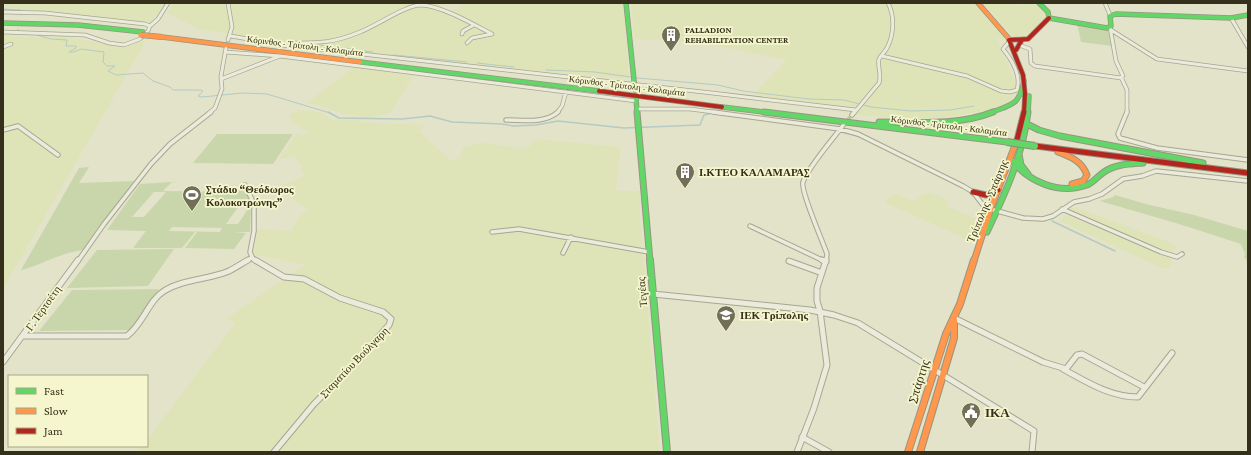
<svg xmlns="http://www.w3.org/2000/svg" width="1251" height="455" font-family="'Crimson Pro',serif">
<rect width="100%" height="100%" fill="#e3e3c9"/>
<path fill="#dfe4b8" d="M3,3H166L150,23L3,7Z
M173,3H225L231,27L229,34L199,29L167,13Z
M229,3H441L438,7L448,11L457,9L466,3H487L497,5L500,3H624L629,79L460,65L285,45L235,36Z
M631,3H975L1006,39L997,38L1018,89L1012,100L994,109L943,118L903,119L859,115L753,94L787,60L698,42L634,39Z
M983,3H1005L1021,6L1024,3L1038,6L1045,15L1046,19L1026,36H1012Z
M3,35L33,37L62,36L98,42L122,48L146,41L3,289Z
M354,67L414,75L390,113L363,119L359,122L425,125L419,131L451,161L460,156L464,147L483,143L527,149L535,139L621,147L616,191H640V216L660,452H138L142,446H147V440L235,323L226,319L305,265L257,255L253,252L256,245L257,229L291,231L299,216L308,210L277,187L305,176L302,171L301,164L295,156L279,159L296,134L305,135L310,132L303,130L291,120L289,115L299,110L319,112L333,120H353L365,116L343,114L308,102Z
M931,193L945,199L949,203L947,206L949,207L977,219L974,220L978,225L975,234L971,240L966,239L886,203L885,201L892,195L896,194L913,201L924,194Z
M1075,207L1166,241L1176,247L1173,254L1171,255L1071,212L1070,210Z
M1066,215L1171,258V264L1169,268H1165L1159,267L1060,221Z"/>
<path fill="#c9d6ab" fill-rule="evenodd" d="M1077,23L1108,29L1112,46L1081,42Z
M217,134H293L273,164L193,163Z
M89,167L79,183L134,181L84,250C61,252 42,265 21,270L79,168Z
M171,182L244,186L251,206L250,232H233L246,233L234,249L185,248L197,232H195L182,248H133L146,231L107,230L140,184ZM172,182L242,186L243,189H239L237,192L163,191ZM154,192H166L144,217H132ZM243,200H247L250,206L238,224H226ZM172,227L222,228L220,232L169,231Z
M1115,195L1146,204L1194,215L1248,231V262L1244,257L1245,254L1241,244L1179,224L1100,201L1113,197Z
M174,249L148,286L67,288L97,250Z
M159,289L131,330L39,331L72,290Z"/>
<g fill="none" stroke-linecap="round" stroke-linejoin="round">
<path stroke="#b5cac3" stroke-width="1" d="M3,9L21,10V15
M18,29L19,31
M37,35L51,39L67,40L66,46H76V48L69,52H74L81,49L104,52L103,62L107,66H115L108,71L116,75L143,73L153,81L170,87L173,90H201L203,91L198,96L202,97L242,93L267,94L330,113
M311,44L373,52
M394,55L467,62
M477,63L514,67
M546,70L595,72L638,78L718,85L743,91L809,99L844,100L871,107L910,111L950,110L974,106"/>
<path stroke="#b5cac3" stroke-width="1.5" d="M328,112L339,118L402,119L430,116L452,122L502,124L514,126L536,125L558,121L624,128L700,125L704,115L712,113
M830,129L861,137
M1052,221L1115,251"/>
<path stroke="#c0bfa6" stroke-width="3.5" stroke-dasharray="3.5 2" stroke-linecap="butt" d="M844,124L852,115"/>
<defs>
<path id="street-far2" d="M228,3L232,27L228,40
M1105,3L1110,15
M3,12L45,13L145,24L150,26L148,31L140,39L124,45L109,43L85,35L3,32
M1231,18L1248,47
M150,26L158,19L168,3
M1111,30L1157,59L1248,71
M462,34L463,31L474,25
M231,36L281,45L712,93L856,110
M291,43C319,43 334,43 360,32C376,26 406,5 421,5C442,6 473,24 492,34
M467,43L472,38L492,34
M1019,45L1030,49L1031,63L1035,66L1121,78L1123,76L1116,61L1110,27
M3,47L11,44
M225,52L280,56L636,101
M882,56L967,76L1001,91L1010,92L1017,90C1021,76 1012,60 1003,49L1009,42
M1121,77L1127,90V113
M221,79L280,56
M637,109H690L721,113
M209,113L215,108L222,89L221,76L226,48
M557,113L562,106L566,92
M854,113L879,83C882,75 877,66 879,59C881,55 885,52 887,48C894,35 895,16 888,3"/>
<path id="street-far1" d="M713,112L840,129L858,134L963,186L973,192L983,205L990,209L1023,218L1043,219L1053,216L1074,202L1089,199L1102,194L1123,179L1142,176L1156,171L1248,181
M1127,112L1118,134L1120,138L1157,148L1248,160
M852,115L854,112
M506,120C523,120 544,124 558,112
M3,130L18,126L58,155
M245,185L254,204V231L250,252L253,259L257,261
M1062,209L1161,252L1177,257L1182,254
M750,226L824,261
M492,232L519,229L649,252
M563,253L571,237
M78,261L104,224L151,164L170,144L211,112
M246,261L251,258
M826,261L827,254C823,242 800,190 803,182C808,167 834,138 844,124"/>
<path id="street" d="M255,260L284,277L304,279L340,298L383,312L391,319L389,325L362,356L314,404L274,452
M822,260L826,262
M789,261L822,273
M653,294L810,310L834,315L858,323L1034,431L1032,452
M954,318L1043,362L1066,369L1077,355L1082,354L1144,387
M23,336H127C144,323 148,301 164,291C183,279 208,280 229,271C235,268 241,264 248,260
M3,362L78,260
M1063,369C1087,382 1110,397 1138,397L1172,353
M802,437L829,452
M797,452L814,408L827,365L820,311L817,301V288L826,260"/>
<path id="fast-far2" d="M626,3L635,90
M1039,3L1048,12L1049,18
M1049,18L1107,28L1111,26L1110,16L1116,14L1231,18L1248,15
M3,23L78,25L143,32
M360,62L599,91
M636,97L637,113
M722,107L772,113
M990,113C1012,104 1019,106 1024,81
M1028,113L1029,96"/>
<path id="fast-far1" d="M637,112L650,261
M764,112L1007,142
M879,122C915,122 959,126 993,112
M1027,124L1039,130L1060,136L1203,163
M1019,154L1021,165L1028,174
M1011,159C1028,182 1059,195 1087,185C1094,182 1098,176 1104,172C1116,164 1130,164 1143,163
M987,232C1005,194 1023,155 1028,112"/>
<path id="fast" d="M650,260L667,452"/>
<path id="slow-far2" d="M978,3L1011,41
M162,37L360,62"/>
<path id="slow-far1" d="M1058,152C1071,157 1082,161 1087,175L1083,181L1072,184
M974,261L991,208L1017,140"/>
<path id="slow" d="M908,452L946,334L960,304L974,260
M920,452L954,338V320"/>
<path id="jam-far1" d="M1009,40L1028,39L1049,18
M1009,40L1023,75L1025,94L1024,113
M1016,50L1022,40
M599,91L722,107"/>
<path id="jam" d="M1017,140L1024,112
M1035,146L1248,173
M973,192L986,195L998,190"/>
</defs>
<use href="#street-far2" stroke="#a7a693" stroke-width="4.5"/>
<use href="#street-far1" stroke="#a7a693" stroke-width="5.5"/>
<use href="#street" stroke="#a7a693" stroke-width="7"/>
<use href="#fast-far2" stroke="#979583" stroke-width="5.5"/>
<use href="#fast-far1" stroke="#979583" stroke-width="7"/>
<use href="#fast" stroke="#979583" stroke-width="8"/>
<use href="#slow-far2" stroke="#979583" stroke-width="5.5"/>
<use href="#slow-far1" stroke="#979583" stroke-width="7"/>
<use href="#slow" stroke="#979583" stroke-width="8"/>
<use href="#jam-far1" stroke="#979583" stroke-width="5.5"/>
<use href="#jam" stroke="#979583" stroke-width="7"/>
<use href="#street-far2" stroke="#ebebdb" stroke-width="3"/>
<use href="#street-far1" stroke="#ebebdb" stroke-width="3.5"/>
<use href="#street" stroke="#ebebdb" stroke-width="5"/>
<use href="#fast-far2" stroke="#63d668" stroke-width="4"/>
<use href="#fast-far1" stroke="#63d668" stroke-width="5"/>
<use href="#fast" stroke="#63d668" stroke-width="6"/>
<use href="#slow-far2" stroke="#ff974d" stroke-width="4"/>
<use href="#slow-far1" stroke="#ff974d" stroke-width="5"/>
<use href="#slow" stroke="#ff974d" stroke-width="6"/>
<use href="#jam-far1" stroke="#b3261e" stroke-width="4"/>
<use href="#jam" stroke="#b3261e" stroke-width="5"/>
<defs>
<path id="fast-bridge" d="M1007,142L1035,146"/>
<path id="slow-bridge" d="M141,35L162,37"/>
</defs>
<use href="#fast-bridge" stroke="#8d8b79" stroke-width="8" stroke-linecap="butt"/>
<use href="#slow-bridge" stroke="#8d8b79" stroke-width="6" stroke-linecap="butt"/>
<use href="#fast-bridge" stroke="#63d668" stroke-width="6"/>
<use href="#slow-bridge" stroke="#ff974d" stroke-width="5"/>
</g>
<defs>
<symbol id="building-pin" viewBox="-11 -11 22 30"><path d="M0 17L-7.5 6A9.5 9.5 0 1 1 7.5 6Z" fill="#726f58" stroke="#f5f6cd"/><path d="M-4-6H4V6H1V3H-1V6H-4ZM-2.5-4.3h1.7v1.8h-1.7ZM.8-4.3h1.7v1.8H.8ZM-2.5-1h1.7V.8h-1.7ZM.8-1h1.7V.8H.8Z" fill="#fff"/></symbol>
<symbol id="stadium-pin" viewBox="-11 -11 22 30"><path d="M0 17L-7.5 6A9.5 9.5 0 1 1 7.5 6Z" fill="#726f58" stroke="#f5f6cd"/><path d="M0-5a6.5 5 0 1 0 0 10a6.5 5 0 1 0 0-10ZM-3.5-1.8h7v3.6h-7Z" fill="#fff"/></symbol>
<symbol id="school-pin" viewBox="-11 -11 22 30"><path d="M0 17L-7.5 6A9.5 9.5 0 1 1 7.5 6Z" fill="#726f58" stroke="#f5f6cd"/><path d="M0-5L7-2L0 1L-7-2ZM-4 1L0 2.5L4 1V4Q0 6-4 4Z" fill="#fff"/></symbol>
<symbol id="civic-pin" viewBox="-11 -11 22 30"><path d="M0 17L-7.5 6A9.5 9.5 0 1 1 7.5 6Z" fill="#726f58" stroke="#f5f6cd"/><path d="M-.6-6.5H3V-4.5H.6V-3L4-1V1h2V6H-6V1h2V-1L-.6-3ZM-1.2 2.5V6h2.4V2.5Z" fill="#fff"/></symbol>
</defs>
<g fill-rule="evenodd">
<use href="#building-pin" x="660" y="24" width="22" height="30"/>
<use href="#building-pin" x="674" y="161" width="22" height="30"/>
<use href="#stadium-pin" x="181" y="184" width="22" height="30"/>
<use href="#school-pin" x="715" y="304" width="22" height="30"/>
<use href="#civic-pin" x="960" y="401" width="22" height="30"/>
</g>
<g text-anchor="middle" stroke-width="3.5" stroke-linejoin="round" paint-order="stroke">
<g font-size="9" font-weight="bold" fill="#35301b" stroke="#f5f6cd" text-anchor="start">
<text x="685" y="33">PALLADION<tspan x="685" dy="10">REHABILITATION CENTER</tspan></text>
</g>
<g font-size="9" fill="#35301b" stroke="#f5f6cd">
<text transform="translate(305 46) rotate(7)" y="3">Κόρινθος - Τρίπολη - Καλαμάτα</text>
<text transform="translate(627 86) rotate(7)" y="3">Κόρινθος - Τρίπολη - Καλαμάτα</text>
<text transform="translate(949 126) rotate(7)" y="3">Κόρινθος - Τρίπολη - Καλαμάτα</text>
</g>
<g font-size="11" font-weight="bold" fill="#35301b" stroke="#f5f6cd" text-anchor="start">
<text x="699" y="176">Ι.ΚΤΕΟ ΚΑΛΑΜΑΡΑΣ</text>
<text x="206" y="193">Στάδιο “Θεόδωρος<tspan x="206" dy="13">Κολοκοτρώνης”</tspan></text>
<text x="740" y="319">ΙΕΚ Τρίπολης</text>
</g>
<g font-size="11" fill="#35301b" stroke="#f5f6cd">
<text transform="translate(987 201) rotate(-67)" y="4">Τρίπολης - Σπάρτης</text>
<text transform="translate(642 292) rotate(-95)" y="4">Τεγέας</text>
<text transform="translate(43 308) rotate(-55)" y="4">Γ. Τερτσέτη</text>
<text transform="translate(354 362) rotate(-46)" y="4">Σταματίου Βούλγαρη</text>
</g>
<g font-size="13" fill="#35301b" stroke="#f5f6cd">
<text transform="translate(918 381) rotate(-72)" y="5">Σπάρτης</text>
</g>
<g font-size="13" font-weight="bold" fill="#35301b" stroke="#f5f6cd" text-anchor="start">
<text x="985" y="417">ΙΚΑ</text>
</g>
</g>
<rect width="1251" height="455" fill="none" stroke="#35301b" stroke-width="8"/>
<rect x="8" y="375" width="140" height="72" fill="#f5f6cd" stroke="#a8a786"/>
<rect x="16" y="388" width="20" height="6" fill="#63d668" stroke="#a8a786"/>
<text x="44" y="395" font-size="12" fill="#35301b">Fast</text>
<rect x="16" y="408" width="20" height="6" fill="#ff974d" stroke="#a8a786"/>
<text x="44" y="415" font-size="12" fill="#35301b">Slow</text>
<rect x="16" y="428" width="20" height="6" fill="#b3261e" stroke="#a8a786"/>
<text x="44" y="435" font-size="12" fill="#35301b">Jam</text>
</svg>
